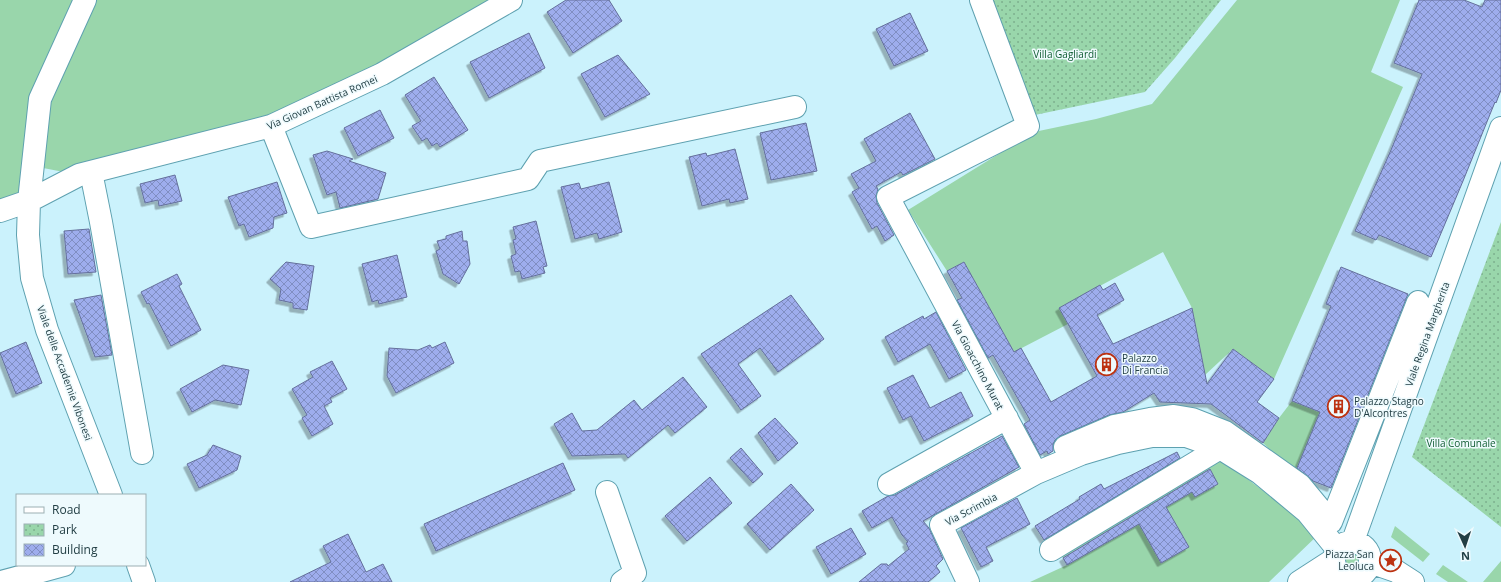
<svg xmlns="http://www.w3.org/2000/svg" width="1501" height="582" font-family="'Open Sans',sans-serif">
<defs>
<pattern id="park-dots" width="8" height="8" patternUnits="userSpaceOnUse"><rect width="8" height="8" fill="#99d6ab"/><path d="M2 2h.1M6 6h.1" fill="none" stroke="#7caf8d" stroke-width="1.8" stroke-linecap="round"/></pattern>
<pattern id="building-cross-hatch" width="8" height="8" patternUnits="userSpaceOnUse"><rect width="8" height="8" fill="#9eaded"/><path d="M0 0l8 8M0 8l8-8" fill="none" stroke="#808ec2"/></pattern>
<filter id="shadow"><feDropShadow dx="-3.5" dy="3.5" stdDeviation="0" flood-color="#0004"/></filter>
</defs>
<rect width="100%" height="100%" fill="#cbf2fc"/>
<path fill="#99d6ab" d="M0,0H511L271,126L79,175L33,166L29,201L0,211Z
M1237,0H1400L1371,72L1403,87L1274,379L1233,349L1205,375L1192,308L1163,252L1059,308L1068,324L1014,352L964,262L947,271L908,210L1034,132L1096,119L1152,104Z
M1292,401L1320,412L1295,473L1263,443L1279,418Z
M1219,458L1320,533L1269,582H1030L1067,565L1061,555Z
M1395,526L1430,554L1423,562L1391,537Z
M1359,543C1378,555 1371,579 1348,577L1334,554Z
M1501,561V582H1483Z
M1443,565L1468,582H1448L1436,574Z"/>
<path fill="url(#park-dots)" d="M988,0H1221L1175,58L1145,92L1030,116Z
M1501,222V527L1412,457Z"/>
<path fill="url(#building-cross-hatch)" stroke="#646f9b" filter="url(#shadow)" d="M566,0H609L622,21L573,53L547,12Z
M1419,0H1464L1482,7L1485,0H1501V90L1496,103L1495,102L1463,181L1431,257L1379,235L1376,240L1355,231L1391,150L1422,74L1394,63Z
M910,13L928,51L894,66L876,29Z
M529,33L545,68L489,98L470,62Z
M618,55L650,94L605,117L581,74Z
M434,77L468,130L440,147L437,143L432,146L427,138L422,141L412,126L421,121L405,95Z
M380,110L394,138L358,156L344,128Z
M910,113L935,159L903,175L901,172L876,186L878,189L876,196L877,203L894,235L885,241L877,226L872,229L852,192L859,188L851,174L876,161L864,139Z
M806,123L817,171L771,180L760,133Z
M735,149L748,199L730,203L729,199L702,206L689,157L706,153L707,156Z
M327,151L353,159L349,161L386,173L378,199L340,208L336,192L327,195L313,155Z
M175,175L182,201L159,206L158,200L145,203L140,184Z
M277,182L287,213L274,217L273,228L249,237L244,224L239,226L228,197Z
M609,182L622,232L599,239L597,233L575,239L561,187L579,183L581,189Z
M536,221L547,266L543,267L545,273L522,279L520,271L515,272L511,256L516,254L513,240L516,239L513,227Z
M89,229L96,272L68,274L64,231Z
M462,231L463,241H467L470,264L459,284L443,274L436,251L440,249L437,241L446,239V236Z
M397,255L407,297L379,304L378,300L372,302L362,264Z
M286,262L314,266L307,310L293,308V303L279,300L281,289L270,279Z
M964,262L1014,352L1021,348L1051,402L1097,376L1059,308L1100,285L1103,290L1115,283L1124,300L1097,315L1113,344L1192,308L1207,384L1233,349L1274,379L1257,402L1279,418L1263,443L1211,404L1160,402L1154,393L1123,412L1109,415L1060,436L1055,440L1053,445V451L1048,454L1047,451L1040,455L1024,424L1030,420L993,355L988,358L957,300L962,298L947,271Z
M1341,267L1408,294L1331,488L1313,481L1297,468L1320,412L1292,401L1331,306L1326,304Z
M177,274L182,284L179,286L201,330L171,346L149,303L147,304L141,292Z
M101,295L112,355L95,357L74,300Z
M791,295L824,339L778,372L760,348L738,364L761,396L741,410L701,354Z
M936,312L966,370L949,379L930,344L898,362L885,337L923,316L924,319Z
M26,342L42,383L16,394L0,353Z
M445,342L454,363L396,393L387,376L389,348L418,350L430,345L432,348Z
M332,361L347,389L330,398L332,402L324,406L333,424L312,436L302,418L307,415L292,389L313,377L310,372Z
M223,365L249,370L241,405L215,400L192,412L180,389Z
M913,375L930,408L961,392L973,416L924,441L911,416L903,420L887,388Z
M683,377L707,407L675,433L668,425L628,458L625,454L572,456L554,424L572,413L582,431L597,430L634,400L642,410Z
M775,418L798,443L778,461L758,433Z
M1002,436L1019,467L923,521L929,528L943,559L936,566L940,572L928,582H859L881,564H887L888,566L909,549L906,543L908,542L902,535L892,517L872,528L862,511L888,496L895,495Z
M213,445L241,456L237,470L199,488L187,464L207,455Z
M741,448L763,474L753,483L730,458Z
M1177,452L1180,458L1044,540L1035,526L1080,499L1079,497L1101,484L1104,489Z
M563,463L575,490L436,551L424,524Z
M1210,469L1218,484L1195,497L1192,492L1166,507L1189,547L1161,563L1139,524L1067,565L1063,558Z
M710,477L732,503L687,541L665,516Z
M791,484L814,510L770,550L747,524Z
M1017,498L1030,524L986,547L993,561L981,567L961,528Z
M851,528L866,554L831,574L816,547Z
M348,534L366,572L383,564L392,582H290L331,562L323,546Z"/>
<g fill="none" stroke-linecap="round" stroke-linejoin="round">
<defs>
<path id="minor" d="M85,0L40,99L29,201L28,235L32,278L47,330L111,495
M981,0L1028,126L888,197L1036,473
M271,126L311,227L528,179L540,161L795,107
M91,172L101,222L142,453
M0,211L29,201L79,175L271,126L382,74L511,0
M1065,447L1114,426L1150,419L1174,416L1192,419L1225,432L1300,485L1324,514
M889,484L1007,418
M607,492L635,573L622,582
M1331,522L1418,302
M1353,541L1501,128
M1334 560a18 18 0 1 1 36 0a18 18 0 1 1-36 0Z
M1051,550L1220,448
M1370,562L1396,571L1413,582
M138,565L144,582
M1,582L64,565
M968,582L941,525L1036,473L1081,454L1118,443L1152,436H1186L1220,448L1260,473L1307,512L1337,549"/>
<path id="major" d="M1299,582L1333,560
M1330,582L1342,575"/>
</defs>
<use href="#minor" stroke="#5ea1b0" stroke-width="24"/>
<use href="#major" stroke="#5ea1b0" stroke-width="24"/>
<use href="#minor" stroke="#fff" stroke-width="22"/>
<use href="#major" stroke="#fff" stroke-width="22"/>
</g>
<defs>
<symbol id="building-ring" viewBox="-11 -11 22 22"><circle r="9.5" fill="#eefafd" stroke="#bc3211" stroke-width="1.5"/><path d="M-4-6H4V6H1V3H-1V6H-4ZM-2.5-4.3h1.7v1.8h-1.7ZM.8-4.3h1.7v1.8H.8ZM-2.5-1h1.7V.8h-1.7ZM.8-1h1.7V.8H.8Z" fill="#bc3211"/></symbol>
<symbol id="sight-ring" viewBox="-11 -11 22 22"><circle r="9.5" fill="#eefafd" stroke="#bc3211" stroke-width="1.5"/><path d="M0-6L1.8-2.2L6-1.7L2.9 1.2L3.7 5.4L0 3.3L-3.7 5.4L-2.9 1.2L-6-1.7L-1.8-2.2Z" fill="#bc3211"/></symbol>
</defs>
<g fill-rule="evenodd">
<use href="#building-ring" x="1094" y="352" width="25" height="25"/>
<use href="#building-ring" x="1326" y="394" width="25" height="25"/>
<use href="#sight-ring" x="1378" y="548" width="25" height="25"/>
</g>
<g text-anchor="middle" stroke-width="3" stroke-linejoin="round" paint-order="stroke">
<g font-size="10" fill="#0f5c32" stroke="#eefafd">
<text x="1065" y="58">Villa Gagliardi</text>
<text x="1461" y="447">Villa Comunale</text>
</g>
<g font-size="10" fill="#223e44" stroke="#eefafd">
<text transform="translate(322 102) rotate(-24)" y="4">Via Giovan Battista Romei</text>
<text transform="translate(1427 334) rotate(-70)" y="4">Viale Regina Margherita</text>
<text transform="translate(978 365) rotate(62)" y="4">Via Gioacchino Murat</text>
<text transform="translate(65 373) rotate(70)" y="4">Viale delle Accademie Vibonesi</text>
<text transform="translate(971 509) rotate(-28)" y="4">Via Scrimbia</text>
</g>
<g font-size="10" fill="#223e44" stroke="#eefafd" text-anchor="start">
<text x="1122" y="362">Palazzo<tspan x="1122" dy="12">Di Francia</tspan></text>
<text x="1354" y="405">Palazzo Stagno<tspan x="1354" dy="12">D'Alcontres</tspan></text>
<text x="1374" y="558" text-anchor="end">Piazza San<tspan x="1374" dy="12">Leoluca</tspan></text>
</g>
</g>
<rect x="16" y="494" width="130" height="72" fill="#eefafd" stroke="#9cafb3"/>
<rect x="24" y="507" width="20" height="6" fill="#ffffff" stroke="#9cafb3"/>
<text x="52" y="514" font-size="12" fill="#223e44">Road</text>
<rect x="24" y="524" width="20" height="12" fill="url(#park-dots)" stroke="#9cafb3"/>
<text x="52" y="534" font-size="12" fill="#223e44">Park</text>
<rect x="24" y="544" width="20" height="12" fill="url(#building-cross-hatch)" stroke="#9cafb3"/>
<text x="52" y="554" font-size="12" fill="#223e44">Building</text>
<g transform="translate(1465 546) rotate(177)" stroke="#eefafd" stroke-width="3" paint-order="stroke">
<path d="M0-3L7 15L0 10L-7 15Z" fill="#223e44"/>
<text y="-6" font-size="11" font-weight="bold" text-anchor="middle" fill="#223e44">N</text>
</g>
</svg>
